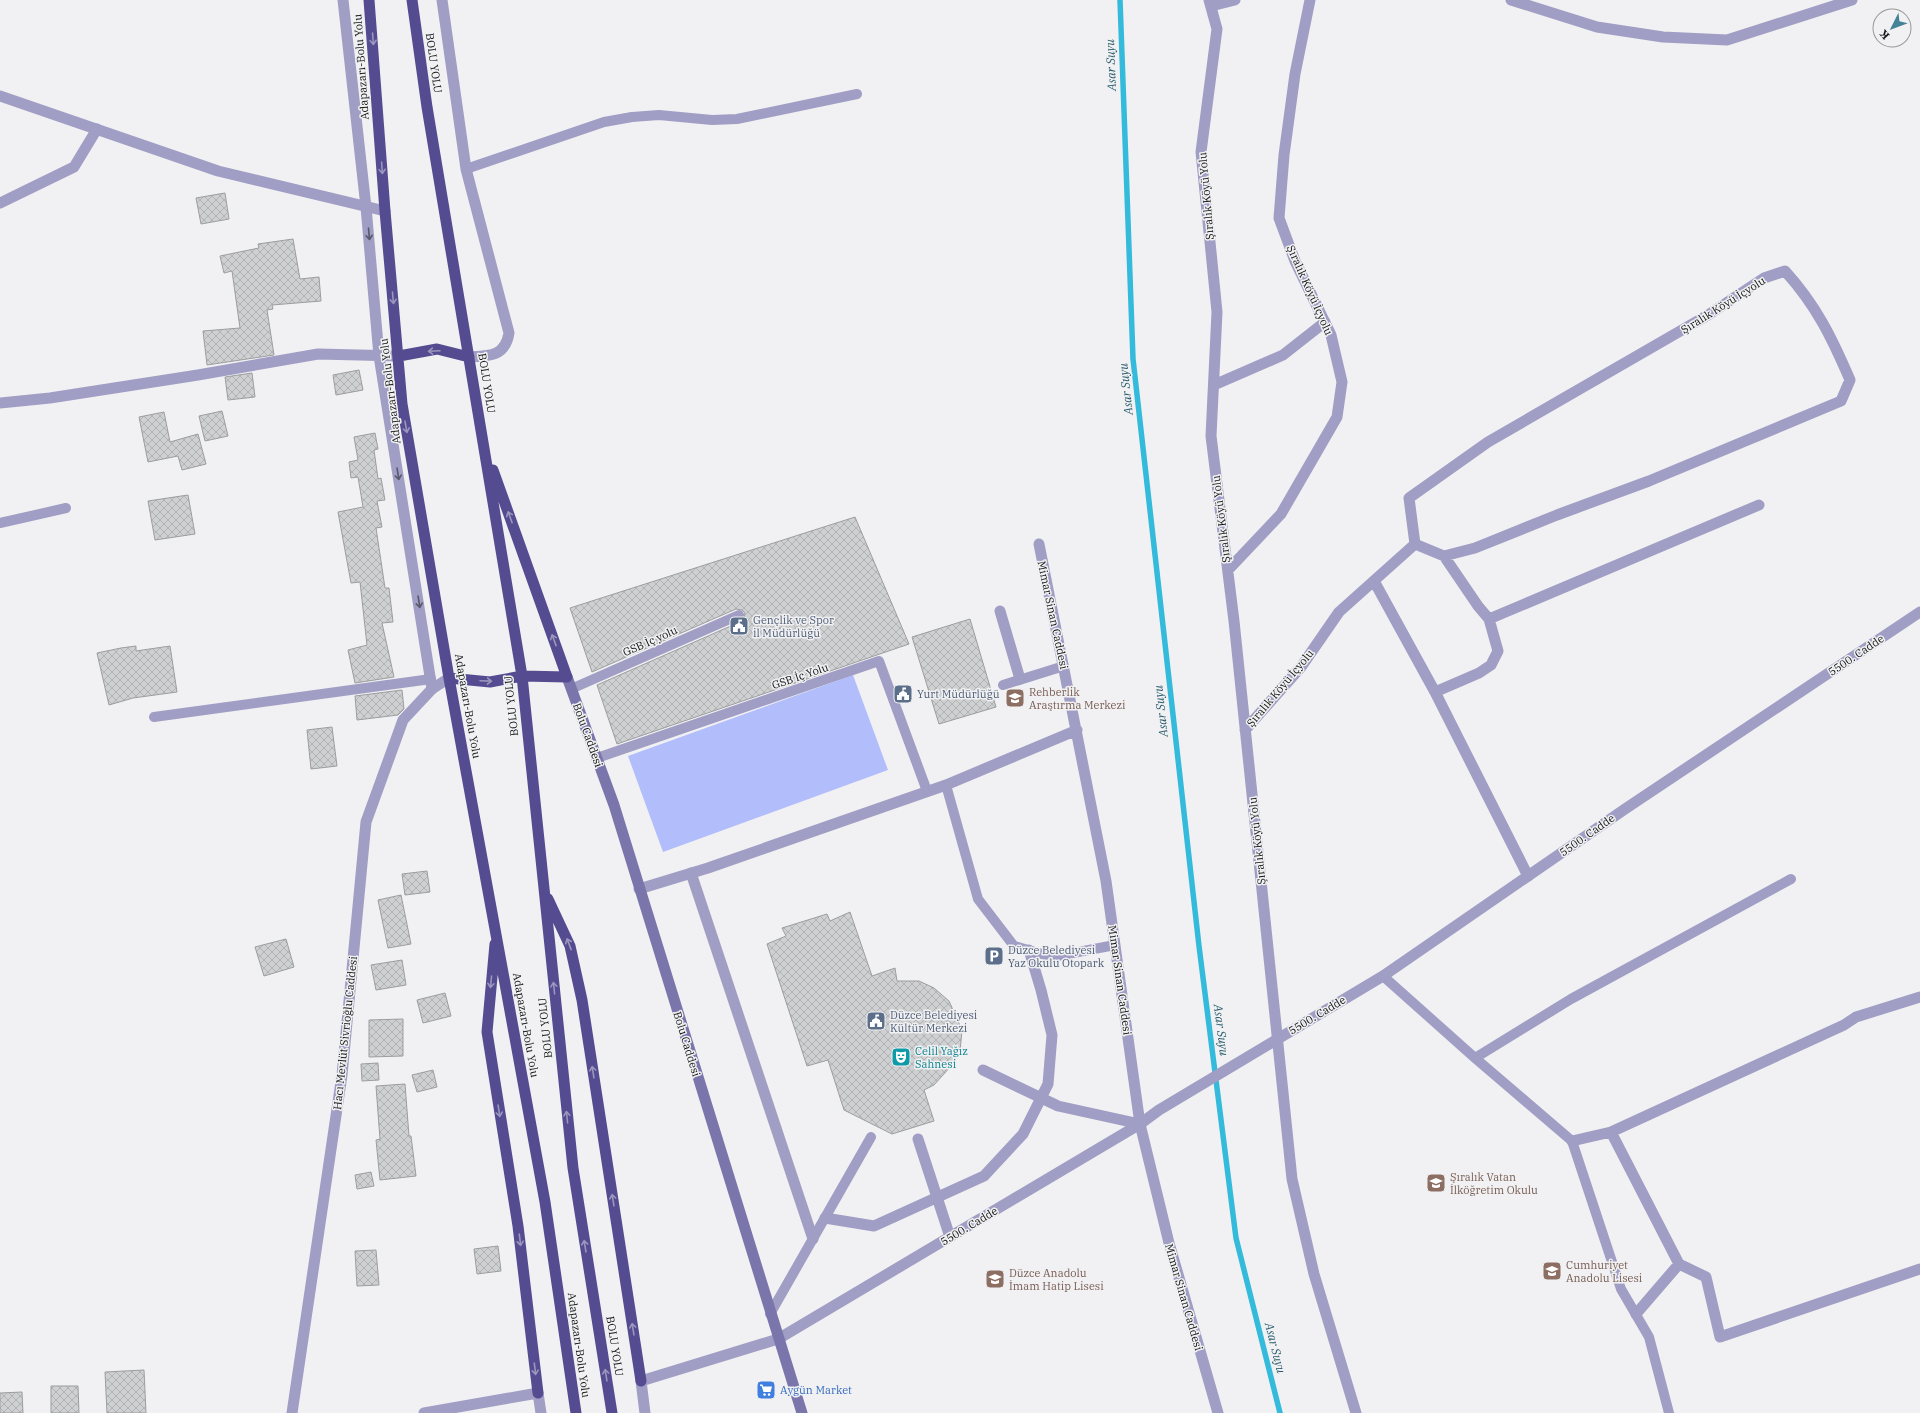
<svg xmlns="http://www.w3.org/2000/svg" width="1920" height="1413" font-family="'IBM Plex Serif',serif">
<defs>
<pattern id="building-cross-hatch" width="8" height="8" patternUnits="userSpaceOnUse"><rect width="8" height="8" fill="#cfd0d2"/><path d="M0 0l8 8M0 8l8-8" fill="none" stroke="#b1b2b3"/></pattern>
</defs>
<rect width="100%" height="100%" fill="#f1f1f3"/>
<path fill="#b2befb" d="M853,675L888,770L663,852L628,756Z"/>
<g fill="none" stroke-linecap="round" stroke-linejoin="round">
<path stroke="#34badb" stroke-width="5.5" d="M1120,0L1133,359L1199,946L1236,1238L1280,1413"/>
</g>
<path fill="url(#building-cross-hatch)" stroke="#9c9d9f" d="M225,193L229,219L201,224L196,198Z
M293,239L300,279L319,277L321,301L272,305L273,309L267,310L274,355L207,365L203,331L240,328L232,271L224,273L220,256L259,248L258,244Z
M359,370L363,390L336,395L333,375Z
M252,373L255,397L228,400L225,377Z
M222,411L228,436L205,441L199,416Z
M164,412L170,442L198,434L206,464L182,470L178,456L148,462L139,417Z
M375,433L378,449L374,450L378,479L381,478L385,500L377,501L382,527L376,528L385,588H389L393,622L382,623L394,677L355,683L348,650L367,645L360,582L351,583L338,512L363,507L358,477L351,478L349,462L358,460L354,437Z
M188,495L195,534L155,540L148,501Z
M855,517L909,644L617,744L597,685L742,621L744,618L745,613L742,610L736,609L592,672L570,608Z
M970,619L996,707L939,724L912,637Z
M136,646V651L170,646L177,692L133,698L109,705L97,653L121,648Z
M402,690L404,709L398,715L357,720L355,696Z
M332,727L337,766L311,769L307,730Z
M427,871L430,892L405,895L402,874Z
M401,895L411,944L388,948L378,900Z
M850,912L872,976L895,968L897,981H919L934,988L949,1001L962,1030L960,1052L952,1065L934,1085L924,1090L934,1121L892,1134L844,1110L828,1060L807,1066L767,944L786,936L782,928L827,914L830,921Z
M286,939L294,967L264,976L255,947Z
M402,960L406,985L376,990L371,965Z
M445,993L451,1016L423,1023L417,1000Z
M403,1019V1056L369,1057V1020Z
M378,1063L379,1080L362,1081L361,1064Z
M433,1070L437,1087L417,1092L412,1075Z
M405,1084L409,1136H411L416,1176L380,1180L376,1140L380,1139L376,1086Z
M371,1172L374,1186L357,1189L355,1175Z
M498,1246L501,1271L477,1274L474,1249Z
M376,1250L379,1285L357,1286L355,1251Z
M144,1370L146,1413H107L105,1372Z
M51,1386H78L79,1413H51Z
M22,1392L23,1413H0V1393Z"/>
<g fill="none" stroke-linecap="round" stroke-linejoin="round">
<path stroke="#a09ec4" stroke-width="10" d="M466,169L604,122L632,117L659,115L712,120L737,119L857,94
M0,523L66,508
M1003,685L1064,666
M571,689L739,615
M154,717L431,679
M597,758L879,661L927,791
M946,785L978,899L1014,946L1052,957L1115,945
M1383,976L1475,1058L1572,1141L1621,1289L1649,1337L1669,1413
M1475,1058L1571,999L1791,879
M770,1314L871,1137"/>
<path stroke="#a09ec4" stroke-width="11" d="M691,873L813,1239
M983,1070L1058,1106L1140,1124
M918,1139L950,1237
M825,1218L874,1226L984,1176L1023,1134L1048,1084L1052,1035L1041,990L1029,950"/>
<path stroke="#a09ec4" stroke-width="11" d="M343,0L366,207L379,356L432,689
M442,0L466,169L509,333C505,357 489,356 469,357
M1209,0L1217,29L1201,152L1217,312L1211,436L1234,621L1292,1179L1314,1274L1356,1413
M1511,0L1597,27L1663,37L1727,40L1852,0
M1211,6L1235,0
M0,203L74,167L97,129
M1214,385L1283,355L1325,322
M0,403L50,398L198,375L318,354L399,356
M1039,544L1106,881L1140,1124L1169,1243L1218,1413
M1228,570L1281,514L1337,417L1342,382L1331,335L1295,261L1279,218L1284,155L1295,74L1310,0
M1374,581L1435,692L1528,876
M1000,611L1020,679
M1489,619L1759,505
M1435,692L1479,673L1491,665L1498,651L1489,619L1478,606L1444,556
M1245,730L1301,667L1339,612L1415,544L1409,498L1488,442L1708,315L1764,278L1785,271C1816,305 1832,338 1850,380L1841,401L1649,481L1557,515L1475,548L1444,556L1415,544
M639,889L708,868L946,785L1077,730
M1611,1132L1844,1025L1856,1017L1920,997
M1572,1141L1611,1132L1679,1264L1636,1314
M1679,1264L1706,1277L1720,1337L1920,1269
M641,1381L778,1339"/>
<path stroke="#a09ec4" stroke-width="11" d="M0,96L218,171L385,211
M778,1339L1140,1124L1159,1110L1383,976L1625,809L1920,612
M641,1381L645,1413
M292,1413L342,1075L366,822L403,720L432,689L449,678
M424,1413L538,1393L541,1413"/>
<path stroke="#7a76ac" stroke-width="11" d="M567,677L614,805L802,1413"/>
<path stroke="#554b91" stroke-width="11" d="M369,0L385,211L402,404L449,678L545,1202L576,1413
M412,0L427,107L522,676L573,1168L612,1413
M399,356L437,349L469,357
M449,678L490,682L522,676L567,677L493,470
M548,899L570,946L582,1000L641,1381
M495,944L487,1032L518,1226L538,1393"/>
</g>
<defs><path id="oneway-shaft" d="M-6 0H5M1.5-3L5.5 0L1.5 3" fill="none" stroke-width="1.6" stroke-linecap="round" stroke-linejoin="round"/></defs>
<g stroke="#9b96bd">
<use href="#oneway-shaft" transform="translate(373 39) rotate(86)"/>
<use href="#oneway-shaft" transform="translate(382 168) rotate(86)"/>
<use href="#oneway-shaft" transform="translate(393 298) rotate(85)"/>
<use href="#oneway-shaft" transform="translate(434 351) rotate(177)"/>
<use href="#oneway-shaft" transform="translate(406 427) rotate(80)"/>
<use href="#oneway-shaft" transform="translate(510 517) rotate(-110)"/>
<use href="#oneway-shaft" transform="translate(554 640) rotate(-110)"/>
<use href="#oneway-shaft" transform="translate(486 681) rotate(2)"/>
<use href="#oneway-shaft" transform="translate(569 944) rotate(-111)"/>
<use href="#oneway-shaft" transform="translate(491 982) rotate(95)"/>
<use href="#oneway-shaft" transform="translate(554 988) rotate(-96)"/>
<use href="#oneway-shaft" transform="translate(593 1072) rotate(-99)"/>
<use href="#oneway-shaft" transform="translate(499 1111) rotate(81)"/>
<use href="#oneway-shaft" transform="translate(567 1117) rotate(-96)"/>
<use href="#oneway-shaft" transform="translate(613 1200) rotate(-99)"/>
<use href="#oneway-shaft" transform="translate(520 1240) rotate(83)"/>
<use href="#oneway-shaft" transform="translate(585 1246) rotate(-99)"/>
<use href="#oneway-shaft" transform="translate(633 1329) rotate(-99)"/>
<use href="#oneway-shaft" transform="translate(535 1369) rotate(83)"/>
<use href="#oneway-shaft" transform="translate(606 1375) rotate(-99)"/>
</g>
<g stroke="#59586c">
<use href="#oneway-shaft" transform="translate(369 234) rotate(85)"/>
<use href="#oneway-shaft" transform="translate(398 474) rotate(81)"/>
<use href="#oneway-shaft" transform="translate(419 602) rotate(81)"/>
</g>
<defs>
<symbol id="civic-square" viewBox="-11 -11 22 22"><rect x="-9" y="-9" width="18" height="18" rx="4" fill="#5c6f8a" stroke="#f1f1f3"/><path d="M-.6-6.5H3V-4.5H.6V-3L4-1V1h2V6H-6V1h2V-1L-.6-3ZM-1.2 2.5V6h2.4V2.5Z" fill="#fff"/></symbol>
<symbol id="school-square" viewBox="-11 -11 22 22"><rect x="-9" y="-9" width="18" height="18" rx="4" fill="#8d6e63" stroke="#f1f1f3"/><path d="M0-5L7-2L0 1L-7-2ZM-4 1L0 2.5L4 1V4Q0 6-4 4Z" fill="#fff"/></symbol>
<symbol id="parking-square" viewBox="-11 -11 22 22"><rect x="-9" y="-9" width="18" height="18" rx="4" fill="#5c6f8a" stroke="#f1f1f3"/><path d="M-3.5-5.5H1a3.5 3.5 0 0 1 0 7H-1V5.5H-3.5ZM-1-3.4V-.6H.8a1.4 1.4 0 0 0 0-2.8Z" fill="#fff"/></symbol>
<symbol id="theatre-square" viewBox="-11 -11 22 22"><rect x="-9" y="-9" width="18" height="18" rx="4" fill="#0f9aa8" stroke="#f1f1f3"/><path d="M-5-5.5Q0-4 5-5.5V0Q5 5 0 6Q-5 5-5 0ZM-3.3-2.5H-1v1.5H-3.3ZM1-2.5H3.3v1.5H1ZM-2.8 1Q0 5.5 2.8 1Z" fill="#fff"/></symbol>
<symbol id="supermarket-square" viewBox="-11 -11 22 22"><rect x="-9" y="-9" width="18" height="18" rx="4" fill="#3f7fe0" stroke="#f1f1f3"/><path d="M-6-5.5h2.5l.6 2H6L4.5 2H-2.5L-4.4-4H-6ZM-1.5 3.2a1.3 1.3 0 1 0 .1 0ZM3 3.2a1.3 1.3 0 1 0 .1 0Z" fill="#fff"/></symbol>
</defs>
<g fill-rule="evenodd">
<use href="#civic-square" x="728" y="615" width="22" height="22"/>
<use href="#civic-square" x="892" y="683" width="22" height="22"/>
<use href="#school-square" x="1004" y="687" width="22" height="22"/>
<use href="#parking-square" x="983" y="945" width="22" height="22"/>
<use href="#civic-square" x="865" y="1010" width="22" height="22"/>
<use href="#theatre-square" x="890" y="1046" width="22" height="22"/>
<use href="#school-square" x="1425" y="1172" width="22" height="22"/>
<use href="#school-square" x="1541" y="1260" width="22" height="22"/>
<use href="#school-square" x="984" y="1268" width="22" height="22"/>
<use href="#supermarket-square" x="755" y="1379" width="22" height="22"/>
</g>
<g text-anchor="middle" stroke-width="3" stroke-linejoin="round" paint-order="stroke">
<g font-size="11" fill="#121313" stroke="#f1f1f3">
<text transform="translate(434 63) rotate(82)" y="4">BOLU YOLU</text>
<text transform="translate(361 67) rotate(-94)" y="4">Adapazarı-Bolu Yolu</text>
<text transform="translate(1206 196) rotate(-95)" y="4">Şıralık Köyü Yolu</text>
<text transform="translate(1310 290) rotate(66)" y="4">Şıralık Köyü İçyolu</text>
<text transform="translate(1723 305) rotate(-32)" y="4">Şıralık Köyü İçyolu</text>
<text transform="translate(487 383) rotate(81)" y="4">BOLU YOLU</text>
<text transform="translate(390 391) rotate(-97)" y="4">Adapazarı-Bolu Yolu</text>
<text transform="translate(1221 519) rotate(-97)" y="4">Şıralık Köyü Yolu</text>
<text transform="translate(1053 615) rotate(78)" y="4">Mimar Sinan Caddesi</text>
<text transform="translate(650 641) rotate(-24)" y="4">GSB İç yolu</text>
<text transform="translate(1856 655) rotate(-34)" y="4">5500. Cadde</text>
<text transform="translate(800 676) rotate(-19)" y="4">GSB İç Yolu</text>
<text transform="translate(1280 688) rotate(-50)" y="4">Şıralık Köyü İçyolu</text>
<text transform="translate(468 706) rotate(80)" y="4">Adapazarı-Bolu Yolu</text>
<text transform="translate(511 706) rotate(-96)" y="4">BOLU YOLU</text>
<text transform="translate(588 735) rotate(70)" y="4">Bolu Caddesi</text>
<text transform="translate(1587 835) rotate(-35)" y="4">5500. Cadde</text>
<text transform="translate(1257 841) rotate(-96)" y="4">Şıralık Köyü Yolu</text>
<text transform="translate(1120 980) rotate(82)" y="4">Mimar Sinan Caddesi</text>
<text transform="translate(1317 1015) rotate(-31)" y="4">5500. Cadde</text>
<text transform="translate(526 1025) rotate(80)" y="4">Adapazarı-Bolu Yolu</text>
<text transform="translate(545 1028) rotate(-96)" y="4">BOLU YOLU</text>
<text transform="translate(345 1033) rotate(-84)" y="4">Hacı Mevlüt Sivrioğlu Caddesi</text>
<text transform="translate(687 1044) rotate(73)" y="4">Bolu Caddesi</text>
<text transform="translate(969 1226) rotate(-31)" y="4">5500. Cadde</text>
<text transform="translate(1184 1297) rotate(74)" y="4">Mimar Sinan Caddesi</text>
<text transform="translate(579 1345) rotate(82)" y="4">Adapazarı-Bolu Yolu</text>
<text transform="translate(615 1346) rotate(81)" y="4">BOLU YOLU</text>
</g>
<g font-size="11" fill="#4e5e75" stroke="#f1f1f3" text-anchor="start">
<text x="753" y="624">Gençlik ve Spor<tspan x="753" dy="13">il Müdürlüğü</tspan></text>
<text x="917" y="698">Yurt Müdürlüğü</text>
<text x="1008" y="954">Düzce Belediyesi<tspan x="1008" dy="13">Yaz Okulu Otopark</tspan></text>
<text x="890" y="1019">Düzce Belediyesi<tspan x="890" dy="13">Kültür Merkezi</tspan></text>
</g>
<g font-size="11" fill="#785e54" stroke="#f1f1f3" text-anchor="start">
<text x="1029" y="696">Rehberlik<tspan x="1029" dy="13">Araştırma Merkezi</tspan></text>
<text x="1450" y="1181">Şıralık Vatan<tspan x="1450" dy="13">İlköğretim Okulu</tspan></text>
<text x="1566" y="1269">Cumhuriyet<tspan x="1566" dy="13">Anadolu Lisesi</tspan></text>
<text x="1009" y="1277">Düzce Anadolu<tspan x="1009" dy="13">İmam Hatip Lisesi</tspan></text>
</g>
<g font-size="11" fill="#0d838f" stroke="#f1f1f3" text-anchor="start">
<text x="915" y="1055">Celil Yağız<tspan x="915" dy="13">Sahnesi</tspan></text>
</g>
<g font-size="11" fill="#366cbe" stroke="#f1f1f3" text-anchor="start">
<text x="780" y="1394">Aygün Market</text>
</g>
<g font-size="12" font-style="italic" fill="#2a5e6d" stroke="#f1f1f3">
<text transform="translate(1111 65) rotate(-92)" y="4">Asar Suyu</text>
<text transform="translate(1126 389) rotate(-96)" y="4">Asar Suyu</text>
<text transform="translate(1161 711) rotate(-96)" y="4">Asar Suyu</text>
<text transform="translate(1221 1030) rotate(83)" y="4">Asar Suyu</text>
<text transform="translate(1275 1348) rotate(76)" y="4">Asar Suyu</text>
</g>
</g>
<g transform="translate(1892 28) rotate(228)"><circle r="19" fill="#f1f1f3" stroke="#989899"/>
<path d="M0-3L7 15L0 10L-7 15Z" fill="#448298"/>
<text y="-6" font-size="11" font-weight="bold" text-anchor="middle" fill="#121313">K</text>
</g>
</svg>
